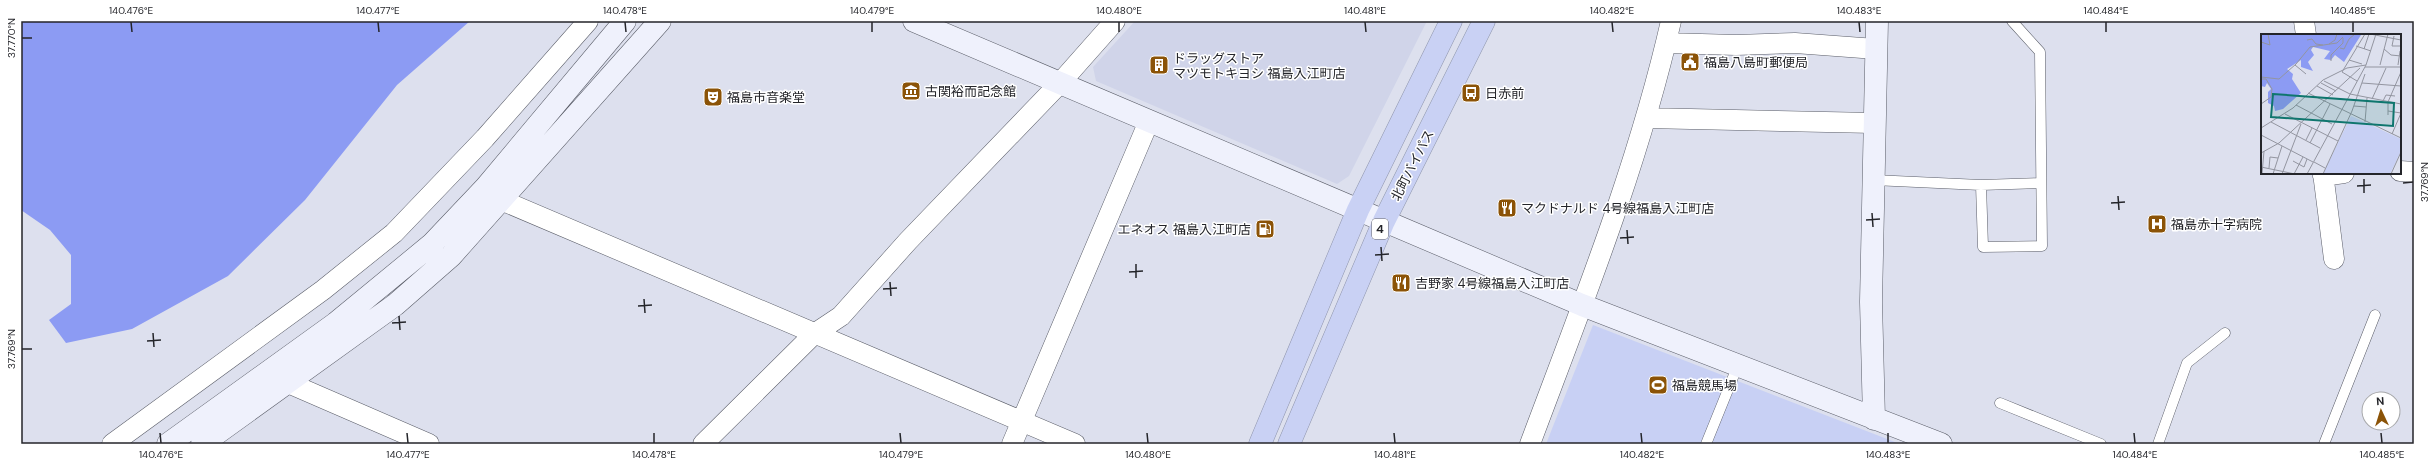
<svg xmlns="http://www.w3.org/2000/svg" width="2435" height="465" font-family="'DM Sans','Noto Sans JP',sans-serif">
<rect width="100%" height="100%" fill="#dde0ee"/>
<path fill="#d0d4e9" d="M1135,21H1427L1349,176L1337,184L1096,81L1093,67Z"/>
<path fill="#c8d0f4" d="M1593,325L1900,444H1546Z"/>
<path fill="#8c9bf3" d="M21,21H470L397,85L305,200L228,276L132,329L66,343L49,320L71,304V255L50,230L21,210Z"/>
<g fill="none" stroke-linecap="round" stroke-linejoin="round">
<defs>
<path id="lane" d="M1873,180L1981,185L2041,183
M1981,185L1983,247L2042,246L2040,52L2012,21
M2000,403L2101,444
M1706,444L1738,365
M2158,444L2187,363L2225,333
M2324,444L2375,315"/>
<path id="street" d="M2304,21L2306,35
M1666,43L1736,45L1795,43L1876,49
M1646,118L1874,123
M2400,171L2414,172
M2323,173L2334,259
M2323,176L2344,173
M489,190L501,200L1075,444
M286,382L429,444
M112,444L323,290L394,233L485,138L588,21
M703,444L814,334L841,316L908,241L1061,82L1115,21
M1012,444L1149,121
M1530,444C1582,305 1638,166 1671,21"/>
<path id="secondary" d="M914,21L1582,305L1941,444
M1874,419L1871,302L1877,21
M168,444L336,323L432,244L486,187L625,21
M202,444L395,305L451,256L660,21"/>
<path id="highway" d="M1260,444L1358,210L1451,21
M1289,444L1384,221L1484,21"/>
</defs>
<use href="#lane" stroke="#5a5d68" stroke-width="11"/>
<use href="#street" stroke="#5a5d68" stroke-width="21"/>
<use href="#secondary" stroke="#5a5d68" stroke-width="23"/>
<use href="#highway" stroke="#8f95ad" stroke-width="23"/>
<use href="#lane" stroke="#fff" stroke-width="10"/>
<use href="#street" stroke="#fff" stroke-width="20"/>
<use href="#secondary" stroke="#eff1fc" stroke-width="22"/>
<use href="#highway" stroke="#c9d1f4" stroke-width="22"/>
</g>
<path fill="none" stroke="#24252a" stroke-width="1.5" d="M131,22L132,32M378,22L379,32M625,22L626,32M872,22V32M1119,22V32M1365,22L1366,32M1612,22L1613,32M1859,22L1860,32M2106,22V32M2353,22V32M22,38H32M2364,179V193M2403,183L2413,182M2357,186L2371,185M2118,196L2119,210M2111,203L2125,202M1872,213L1873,227M1866,220L1880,219M1627,230L1628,244M1620,238L1634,237M1381,247L1382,261M1375,255L1389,254M1136,264V278M1129,272L1143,271M890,282L891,296M883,289L897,288M644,299L645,313M638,306L652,305M399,316L400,330M392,323L406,322M153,333L154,347M147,341L161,340M22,349H32M160,433L161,443M407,433L408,443M654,433V443M900,433L901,443M1147,433L1148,443M1394,433L1395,443M1641,433L1642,443M1888,433V443M2134,433L2135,443M2381,433L2382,443"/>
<defs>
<symbol id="civic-square" viewBox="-11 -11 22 22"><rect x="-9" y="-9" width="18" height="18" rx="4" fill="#8b5307" stroke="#fff"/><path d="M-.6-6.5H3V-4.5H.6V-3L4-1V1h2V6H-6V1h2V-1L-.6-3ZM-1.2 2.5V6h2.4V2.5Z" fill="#fff"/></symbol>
<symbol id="building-square" viewBox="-11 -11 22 22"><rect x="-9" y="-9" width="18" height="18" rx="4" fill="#8b5307" stroke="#fff"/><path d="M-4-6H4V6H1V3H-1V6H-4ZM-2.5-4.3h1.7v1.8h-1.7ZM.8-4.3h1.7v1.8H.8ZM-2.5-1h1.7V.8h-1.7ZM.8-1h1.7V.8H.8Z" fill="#fff"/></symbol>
<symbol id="museum-square" viewBox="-11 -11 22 22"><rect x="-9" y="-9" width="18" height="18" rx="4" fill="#8b5307" stroke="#fff"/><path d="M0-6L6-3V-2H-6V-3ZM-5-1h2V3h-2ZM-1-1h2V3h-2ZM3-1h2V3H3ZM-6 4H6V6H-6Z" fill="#fff"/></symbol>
<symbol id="bus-square" viewBox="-11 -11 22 22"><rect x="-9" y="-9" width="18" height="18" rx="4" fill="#8b5307" stroke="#fff"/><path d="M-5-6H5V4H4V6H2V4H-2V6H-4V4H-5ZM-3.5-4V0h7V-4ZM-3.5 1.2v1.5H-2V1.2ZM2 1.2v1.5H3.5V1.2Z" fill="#fff"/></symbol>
<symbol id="theatre-square" viewBox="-11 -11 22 22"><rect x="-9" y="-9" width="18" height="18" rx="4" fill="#8b5307" stroke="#fff"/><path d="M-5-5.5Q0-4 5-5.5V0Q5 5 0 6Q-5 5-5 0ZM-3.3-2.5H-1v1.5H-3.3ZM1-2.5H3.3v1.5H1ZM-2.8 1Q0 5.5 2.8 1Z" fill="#fff"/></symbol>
<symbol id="restaurant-square" viewBox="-11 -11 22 22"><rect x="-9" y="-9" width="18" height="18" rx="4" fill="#8b5307" stroke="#fff"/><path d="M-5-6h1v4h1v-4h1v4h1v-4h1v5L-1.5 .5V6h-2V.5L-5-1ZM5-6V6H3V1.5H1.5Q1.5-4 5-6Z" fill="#fff"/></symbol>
<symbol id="hospital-square" viewBox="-11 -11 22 22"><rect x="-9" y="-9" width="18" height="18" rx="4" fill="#8b5307" stroke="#fff"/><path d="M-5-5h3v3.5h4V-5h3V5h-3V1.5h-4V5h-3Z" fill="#fff"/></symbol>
<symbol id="fuel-square" viewBox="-11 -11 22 22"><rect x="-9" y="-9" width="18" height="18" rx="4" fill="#8b5307" stroke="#fff"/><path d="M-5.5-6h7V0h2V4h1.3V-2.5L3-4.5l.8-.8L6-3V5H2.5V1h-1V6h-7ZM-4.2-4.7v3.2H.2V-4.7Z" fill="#fff"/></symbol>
<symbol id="stadium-square" viewBox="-11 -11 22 22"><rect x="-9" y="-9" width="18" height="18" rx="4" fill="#8b5307" stroke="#fff"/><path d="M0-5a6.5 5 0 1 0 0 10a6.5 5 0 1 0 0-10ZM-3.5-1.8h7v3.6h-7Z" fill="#fff"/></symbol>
</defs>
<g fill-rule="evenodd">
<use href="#civic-square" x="1679" y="51" width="22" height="22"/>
<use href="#building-square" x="1148" y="54" width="22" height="22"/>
<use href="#museum-square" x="900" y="80" width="22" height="22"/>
<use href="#bus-square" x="1460" y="82" width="22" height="22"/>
<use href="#theatre-square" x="702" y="86" width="22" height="22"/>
<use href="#restaurant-square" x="1496" y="197" width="22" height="22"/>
<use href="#hospital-square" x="2146" y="213" width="22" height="22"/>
<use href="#fuel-square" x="1254" y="218" width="22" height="22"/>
<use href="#restaurant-square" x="1390" y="272" width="22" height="22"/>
<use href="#stadium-square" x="1647" y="374" width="22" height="22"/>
</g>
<g text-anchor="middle" stroke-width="3" stroke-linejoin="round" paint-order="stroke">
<rect fill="#fff" stroke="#66666a" stroke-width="1" x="1372" y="219" width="16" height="20" rx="3"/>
<g font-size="12" font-weight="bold" fill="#24252a">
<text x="1380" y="233">4</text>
</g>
<g font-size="13" fill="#24252a" stroke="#fff" text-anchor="start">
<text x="1173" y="63">ドラッグストア<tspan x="1173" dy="15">マツモトキヨシ 福島入江町店</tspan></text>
<text x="1704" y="67">福島八島町郵便局</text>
<text x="925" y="96">古関裕而記念館</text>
<text x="1485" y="98">日赤前</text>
<text x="727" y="102">福島市音楽堂</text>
<text x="1521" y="213">マクドナルド 4号線福島入江町店</text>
<text x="2171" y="229">福島赤十字病院</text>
<text x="1251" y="234" text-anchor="end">エネオス 福島入江町店</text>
<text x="1415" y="288">吉野家 4号線福島入江町店</text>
<text x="1672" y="390">福島競馬場</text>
</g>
<g font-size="13" fill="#24252a" stroke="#fff">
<text transform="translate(1412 165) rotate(-63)" y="5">北町バイパス</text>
</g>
</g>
<g transform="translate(2261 34)">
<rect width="140" height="140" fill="#dde0ee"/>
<path d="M90,82L140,105V117L129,140H62Z" fill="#c8d0f4"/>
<path d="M0,0H100V1L83,28L74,21L70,26L63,25L69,17L52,13L50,16L53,21L47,28L52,37L40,33V26L26,35L32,40L31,45L40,59L22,75L14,77L13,72L7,69V58L10,55L6,49L4,53L0,52Z" fill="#8c9bf3"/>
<path fill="none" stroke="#9395a0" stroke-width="1" d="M109,0L140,6M133,2L131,12H139M46,6L51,5L55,10L62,11M0,8L9,11L7,0M68,10L74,6L76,0M95,12L110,17M79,14L83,15L88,5L94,0M103,15L108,0M123,15L130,21L140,22M88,26L101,30M70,27V21L82,9V4M34,31L45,40M119,31L127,0M137,31L139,17M104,33H140M0,43L18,45L35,30L49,13L76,9L82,3M0,45H5L11,55L10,63L0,70M63,47L89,60L140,70M96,47L81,38L104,0M60,49L75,57M101,49L140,52M56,52L72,61M47,59L140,104M111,65L125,34M122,67L125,61L134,62M127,67V81M127,68L140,38M35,71L71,90M93,72L105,73M127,77L140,79M24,80L77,107M10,88L59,114M104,88L106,64M0,94L32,74L62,46L86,34L105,31M131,100L140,79M0,101L52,128M45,106L51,94M49,109L69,70M0,119L18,109L99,34M32,127L43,133L46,125M53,128L64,134M0,133L34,140M8,134L9,123L17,124M1,140L3,117M12,140L21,112M21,140L40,90M33,140L42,123M46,140L105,31L115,0M62,140L91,77L104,40M130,140L140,118"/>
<path fill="#0f766e" fill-opacity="0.15" stroke="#0f766e" stroke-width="2" d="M12,60L133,69L132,92L10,83Z"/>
<rect width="140" height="140" fill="none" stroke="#24252a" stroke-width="2"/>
</g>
<rect width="2435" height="465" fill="none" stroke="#ffffff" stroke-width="44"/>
<g transform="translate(2381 411) rotate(356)"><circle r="19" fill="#ffffff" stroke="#a7a8aa"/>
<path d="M0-3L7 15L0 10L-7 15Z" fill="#8b5307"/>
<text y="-6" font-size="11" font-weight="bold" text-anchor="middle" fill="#24252a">N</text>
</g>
<rect x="22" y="22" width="2391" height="421" fill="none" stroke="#24252a" stroke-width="1.5"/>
<g font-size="10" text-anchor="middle" fill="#24252a">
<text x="131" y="14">140.476°E</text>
<text x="378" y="14">140.477°E</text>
<text x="625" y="14">140.478°E</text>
<text x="872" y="14">140.479°E</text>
<text x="1119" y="14">140.480°E</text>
<text x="1365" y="14">140.481°E</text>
<text x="1612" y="14">140.482°E</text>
<text x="1859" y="14">140.483°E</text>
<text x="2106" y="14">140.484°E</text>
<text x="2353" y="14">140.485°E</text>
<text transform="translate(11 38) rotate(-90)" y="4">37.770°N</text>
<text transform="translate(2424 182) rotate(-90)" y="4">37.769°N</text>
<text transform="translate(11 349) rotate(-90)" y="4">37.769°N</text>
<text x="161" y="458">140.476°E</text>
<text x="408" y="458">140.477°E</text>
<text x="654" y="458">140.478°E</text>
<text x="901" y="458">140.479°E</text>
<text x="1148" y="458">140.480°E</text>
<text x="1395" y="458">140.481°E</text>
<text x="1642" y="458">140.482°E</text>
<text x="1888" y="458">140.483°E</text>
<text x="2135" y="458">140.484°E</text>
<text x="2382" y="458">140.485°E</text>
</g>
</svg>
